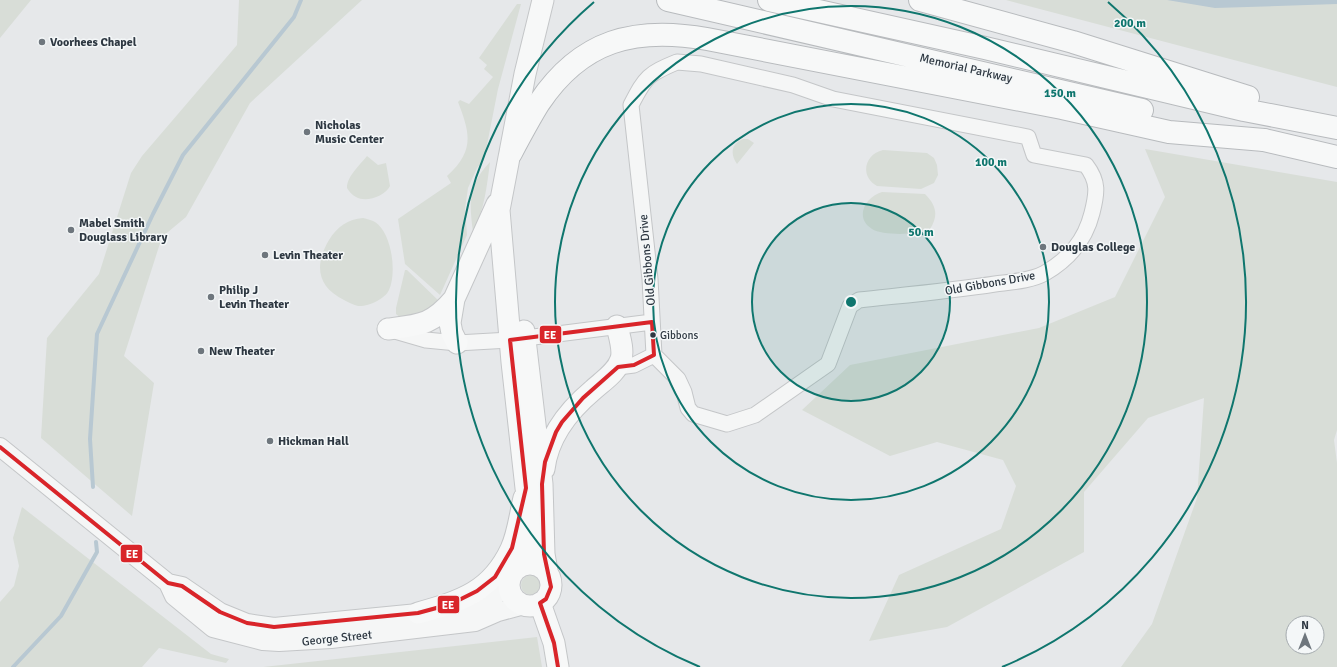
<svg xmlns="http://www.w3.org/2000/svg" width="1337" height="667" font-family="Signika,sans-serif">
<rect width="100%" height="100%" fill="#e6e8ea"/>
<path fill="#d8ddd7" fill-rule="evenodd" d="M0,0H31L0,38Z
M239,0H362L250,103L186,217L162,237L124,356L154,383L132,516L41,438L47,338L99,274L131,173L142,156L237,45Z
M1006,0H1337V87Z
M517,4H521L498,89L484,160L477,168L468,188L465,209L467,235L440,295L405,264L398,219L451,183L447,176C475,151 470,133 458,102L460,100L469,104L493,77L484,69L487,65L479,58Z
M743,139H748L754,143L737,164C730,154 731,144 743,139Z
M1145,149L1337,182V430L1334,440L1337,463V667H1121L1152,624L1197,498L1204,398L1148,418L1084,492V552L947,627L869,641L899,575L1001,529L1016,486L1003,460L937,442L890,456L802,410L850,365L1039,328L1115,297L1165,197ZM1293,623H1317V647H1293Z
M883,150L927,153L934,158L937,165L938,175L934,183L921,189L877,186C859,176 865,154 883,150Z
M367,156L378,165L386,163L390,186C385,196 366,203 356,197C352,195 349,191 347,188C347,176 360,165 367,156Z
M490,162C487,186 484,211 473,232C469,202 468,185 490,162Z
M882,192L925,194C936,205 939,215 930,229C919,235 883,236 872,229C854,218 865,197 882,192Z
M363,218C367,219 372,220 375,222C392,233 397,273 389,290C385,299 368,307 358,306C354,305 348,302 344,300C317,287 314,265 329,240C337,227 348,219 363,218Z
M405,270H407L441,303L437,308L402,319L396,314V308Z
M22,507L211,654L229,659L226,663L159,648L142,667H0V602L14,586L19,566L13,538Z
M521 585a10 10 0 1 1 20 0a10 10 0 1 1-20 0Z
M537,637L542,667H263Z"/>
<path fill="#b8c8d2" d="M1167,0H1337V4L1215,8Z"/>
<g fill="none" stroke-linecap="round" stroke-linejoin="round">
<path stroke="#b8c8d2" stroke-width="4" d="M93,487L90,439L97,334L153,214L183,155L294,17L301,0
M13,667L61,616L97,552L96,542"/>
<defs>
<path id="minor" d="M677,62L701,64L793,85L833,99L1028,137L1034,155L1086,165C1099,182 1097,193 1092,213C1085,241 1069,259 1045,273C1031,281 1010,282 995,284C950,291 905,295 859,300L850,306L828,364L755,415L727,424L693,414L688,408L684,392L678,379L654,355L650,279L631,105C646,76 648,74 677,62Z
M395,331L426,340L457,343L510,340L652,322
M618,367L634,365L654,355"/>
<path id="tertiary" d="M0,447L168,583L182,586L220,612L247,623L274,627L418,613C453,614 486,611 509,582
M168,583L174,596L213,628L263,641L279,642L331,639L475,622L498,612L524,605"/>
<path id="secondary" d="M388,329C420,325 432,325 454,299
M524,331L542,484L544,554L547,571
M457,343L452,333L450,323L454,299L497,204
M544,469C548,436 568,411 593,390C603,381 617,372 621,359C624,350 619,335 617,326
M509 585a21 21 0 1 1 42 0a21 21 0 1 1-42 0Z
M517,568L530,542L532,513L526,488L512,362L499,210L525,74L543,0
M540,603L554,643L558,667
M418,613C461,601 491,592 511,549C518,534 520,515 524,498"/>
<path id="trunk" d="M1264,140L1337,157"/>
<path id="motorway" d="M668,0L1142,110
M769,0L985,48L1244,110L1337,128
M920,0L1073,42L1248,97
M511,153C520,136 529,119 539,103C581,40 635,26 707,39L1062,108L1169,132L1264,140"/>
</defs>
<use href="#minor" stroke="#c4c6c8" stroke-width="17"/>
<use href="#tertiary" stroke="#c4c6c8" stroke-width="20"/>
<use href="#secondary" stroke="#c4c6c8" stroke-width="23"/>
<use href="#trunk" stroke="#b8bbbe" stroke-width="24"/>
<use href="#motorway" stroke="#b8bbbe" stroke-width="24"/>
<use href="#minor" stroke="#f5f6f6" stroke-width="15"/>
<use href="#tertiary" stroke="#f5f6f6" stroke-width="18"/>
<use href="#secondary" stroke="#f7f8f8" stroke-width="21"/>
<use href="#trunk" stroke="#f7f8f8" stroke-width="22"/>
<use href="#motorway" stroke="#f7f8f8" stroke-width="22"/>
<defs>
<path id="bus-1" d="M0,447L168,583L182,586L220,612L247,623L274,627L418,613L451,604L477,591L495,577L512,548L526,488L510,340L652,322L654,355L634,365L618,367L583,398L562,422L556,432L545,462L542,484L544,554L551,587L546,599L540,603L554,643L558,667"/>
</defs>
<use href="#bus-1" stroke="#f4f7f8" stroke-width="7"/>
<use href="#bus-1" stroke="#d9252a" stroke-width="4"/>
</g>
<circle cx="851" cy="302" r="99" fill="#0f766e" fill-opacity=".12"/>
<g fill="none" stroke="#0f766e" stroke-width="2">
<circle cx="851" cy="302" r="99"/>
<circle cx="851" cy="302" r="198"/>
<circle cx="851" cy="302" r="296"/>
<path d="M700 667A395 395 0 0 1 594 2M1108 2A395 395 0 0 1 1002 667"/>
</g>
<g fill="#6e767d" stroke="#f4f7f8" stroke-width="1.5">
<circle cx="42" cy="42" r="4"/>
<circle cx="307" cy="132" r="4"/>
<circle cx="71" cy="230" r="4"/>
<circle cx="1043" cy="247" r="4"/>
<circle cx="265" cy="255" r="4"/>
<circle cx="211" cy="297" r="4"/>
<circle cx="201" cy="351" r="4"/>
<circle cx="270" cy="441" r="4"/>
</g>
<circle fill="#2e3842" stroke="#f4f7f8" stroke-width="1.5" cx="653" cy="335" r="3.5"/>
<g text-anchor="middle" stroke-width="3" stroke-linejoin="round" paint-order="stroke">
<g font-size="11" fill="#2e3842" stroke="#f4f7f8" text-anchor="start">
<text x="660" y="339">Gibbons</text>
</g>
<g font-size="12" font-weight="bold" fill="#2e3842" stroke="#f4f7f8" text-anchor="start">
<text x="50" y="46">Voorhees Chapel</text>
<text x="315" y="129">Nicholas<tspan x="315" dy="14">Music Center</tspan></text>
<text x="79" y="227">Mabel Smith<tspan x="79" dy="14">Douglass Library</tspan></text>
<text x="1051" y="251">Douglas College</text>
<text x="273" y="259">Levin Theater</text>
<text x="219" y="294">Philip J<tspan x="219" dy="14">Levin Theater</tspan></text>
<text x="209" y="355">New Theater</text>
<text x="278" y="445">Hickman Hall</text>
</g>
<g font-size="12" fill="#2e3842" stroke="#f4f7f8">
<text transform="translate(966 68) rotate(13)" y="4">Memorial Parkway</text>
<text transform="translate(647 260) rotate(-95)" y="4">Old Gibbons Drive</text>
<text transform="translate(990 283) rotate(-10)" y="4">Old Gibbons Drive</text>
<text transform="translate(337 638) rotate(-6)" y="4">George Street</text>
</g>
</g>
<circle cx="851" cy="302" r="6" fill="#0f766e" stroke="#f4f7f8" stroke-width="2"/>
<g font-size="12" text-anchor="middle" font-weight="bold" fill="#0f766e" stroke="#f4f7f8" stroke-width="3" stroke-linejoin="round" paint-order="stroke">
<text x="1130" y="27">200 m</text>
<text x="1060" y="97">150 m</text>
<text x="991" y="166">100 m</text>
<text x="921" y="236">50 m</text>
</g>
<g stroke="#f4f7f8" stroke-width="1.5">
<rect x="539" y="325" width="23" height="19" rx="4" fill="#d9252a"/>
<rect x="120" y="544" width="23" height="19" rx="4" fill="#d9252a"/>
<rect x="437" y="595" width="23" height="19" rx="4" fill="#d9252a"/>
</g>
<g font-size="11" text-anchor="middle" font-weight="bold" fill="#fff">
<text x="550" y="339">EE</text>
<text x="132" y="558">EE</text>
<text x="448" y="609">EE</text>
</g>
<g transform="translate(1305 635)"><circle r="19" fill="#f4f7f8" stroke="#a5abaf"/>
<path d="M0-3L7 15L0 10L-7 15Z" fill="#6e767d"/>
<text y="-6" font-size="11" font-weight="bold" text-anchor="middle" fill="#2e3842">N</text>
</g>
</svg>
